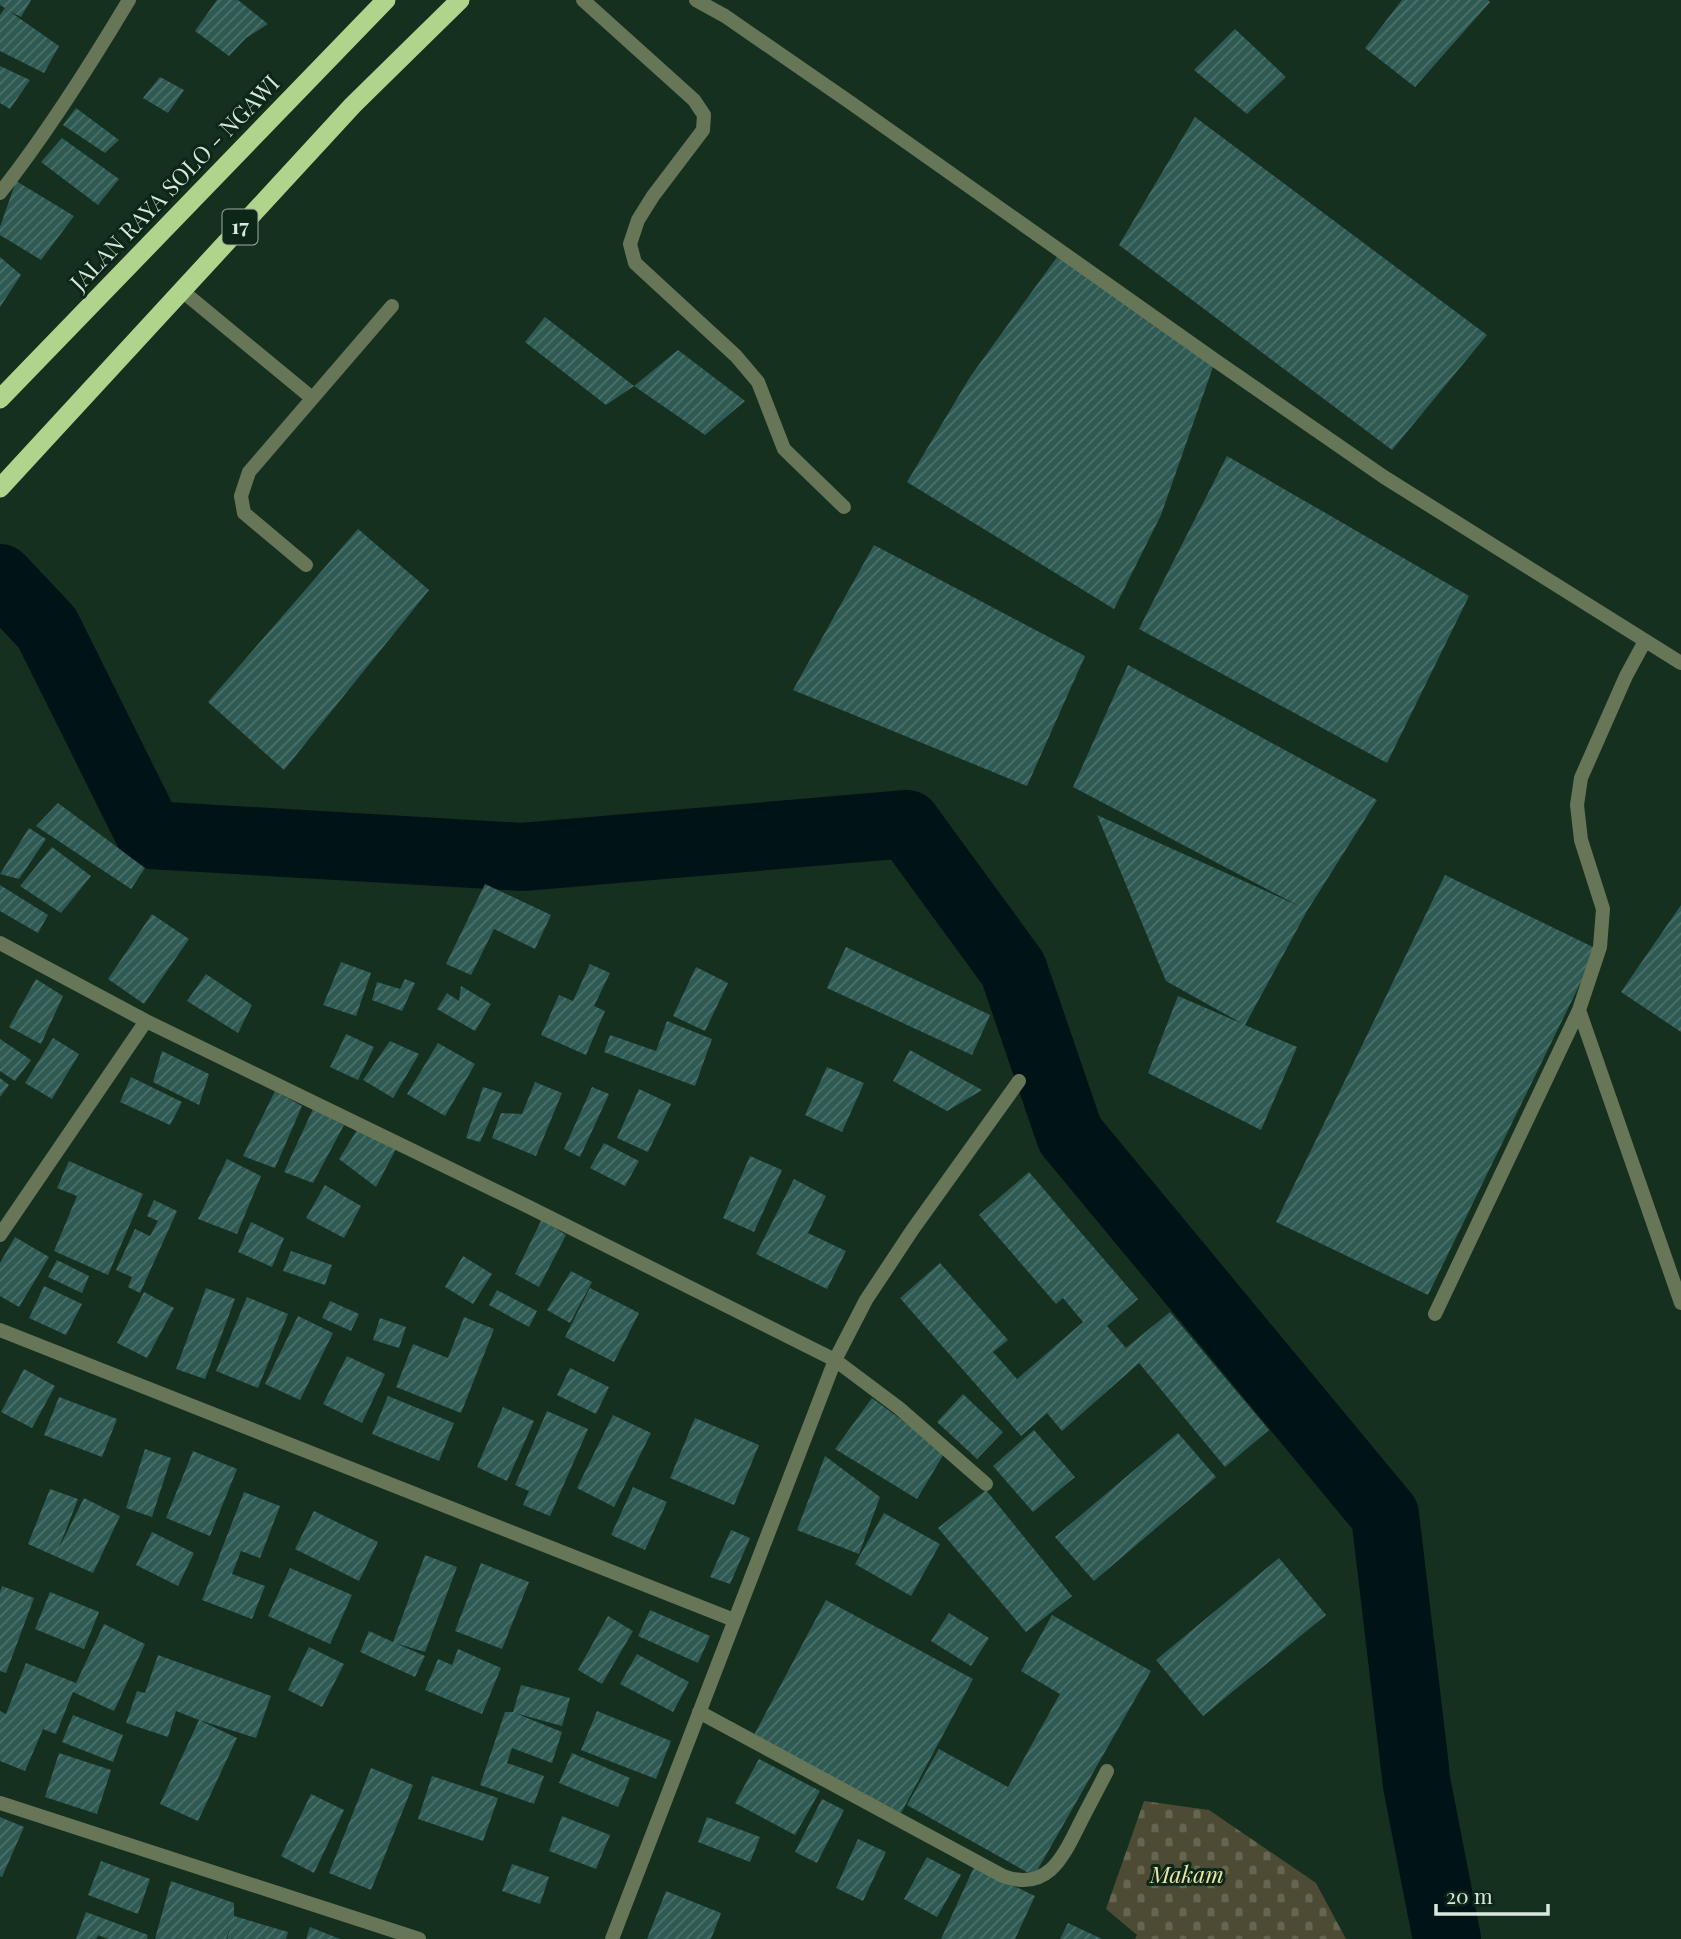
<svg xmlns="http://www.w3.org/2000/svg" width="1681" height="1939" font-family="'Playfair Display',serif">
<defs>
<pattern id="cemetery-stones" width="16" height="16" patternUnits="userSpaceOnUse" patternTransform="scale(1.75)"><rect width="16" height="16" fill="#4d4b33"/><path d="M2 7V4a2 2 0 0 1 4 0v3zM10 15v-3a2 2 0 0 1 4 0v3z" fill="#666550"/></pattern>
<pattern id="building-hatch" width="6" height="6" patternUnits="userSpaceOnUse" patternTransform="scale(1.75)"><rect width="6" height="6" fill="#2e5a53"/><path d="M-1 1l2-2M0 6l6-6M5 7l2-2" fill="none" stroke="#4c726b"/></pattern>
</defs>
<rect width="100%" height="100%" fill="#163020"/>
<path fill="url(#cemetery-stones)" d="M1144,1801L1209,1810L1316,1883L1346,1939H1135L1137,1935L1106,1909Z"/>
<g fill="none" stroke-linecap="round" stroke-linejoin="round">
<path stroke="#001317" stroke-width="68" d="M0,578L47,628L150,835L522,857L907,824L1013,969L1070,1135L1385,1515L1417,1785L1447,1939"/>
</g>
<path fill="url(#building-hatch)" d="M0,0H31L21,17L9,11L59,46L44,73L0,51V15L5,8L0,5Z
M217,0H238L268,24L246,38L229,56L195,31Z
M1402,0H1488L1490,2L1415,87L1365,48Z
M1235,29L1286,77L1247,114L1194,70Z
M0,66L30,80L10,109L0,103Z
M160,77L184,90L168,113L143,98Z
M76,108L119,140L105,153L63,125Z
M1195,117L1487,335L1392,450L1119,245Z
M62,138L119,179L98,205L41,162Z
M16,181L74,216L41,260L0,235V227Z
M1060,253L1214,364L1161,515L1114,609L907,482L970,377Z
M0,257L21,275L0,307Z
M545,317L634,386L606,405L525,342Z
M678,350L745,401L705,435L634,386Z
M1227,456L1469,596L1387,763L1139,629Z
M358,529L429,590L284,770L208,702Z
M874,545L1085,656L1027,786L793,690Z
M1128,665L1377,800L1307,911L1245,1025L1297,1047L1261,1130L1148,1073L1178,996L1243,1024L1166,981L1097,815L1299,906L1073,787Z
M58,803L145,868L131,889L36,826Z
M29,828L46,839L19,879L0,874Z
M52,847L91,876L61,913L20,886Z
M1445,875L1597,949L1428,1295L1276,1222Z
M485,884L551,915L535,949L494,929L471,975L446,964Z
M0,885L48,915L38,933L0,911Z
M1681,905V1032L1621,992Z
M152,914L189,939L144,1004L108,979Z
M846,947L990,1015L972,1055L827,988Z
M341,962L371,973L356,1016L323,1005Z
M590,964L610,973L594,1006L605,1011L586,1055L541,1035L559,995L573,1001Z
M696,967L728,983L705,1031L673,1016Z
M206,974L252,1005L238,1033L187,1001Z
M36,979L63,996L41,1044L9,1027Z
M405,979L415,983L402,1011L372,1000L377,982L400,989Z
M461,986L491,1004L475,1031L437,1009L447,993L459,1001Z
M667,1021L712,1039L695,1086L604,1052L610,1035L656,1051Z
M346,1034L374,1047L358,1080L330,1067Z
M53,1038L79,1054L52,1099L25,1083Z
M0,1039L31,1060L15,1081L0,1071Z
M390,1041L419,1054L393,1098L363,1080Z
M438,1043L475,1064L445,1116L407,1094Z
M910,1050L982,1090L947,1111L893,1081Z
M162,1051L209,1074L199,1105L153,1082Z
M827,1067L864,1083L842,1132L805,1115Z
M131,1077L182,1102L170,1125L120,1102Z
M0,1078L9,1085L0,1097Z
M535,1082L562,1093L536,1156L492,1138L501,1113L522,1114Z
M483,1087L502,1093L480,1142L466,1138Z
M592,1087L609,1094L580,1157L564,1149Z
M639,1089L671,1104L648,1152L617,1138Z
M275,1091L302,1106L275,1168L243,1156Z
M313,1109L344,1125L313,1183L284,1172Z
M357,1130L396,1149L376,1187L339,1159Z
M604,1143L639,1161L625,1186L590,1168Z
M750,1156L782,1170L754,1232L723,1218Z
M227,1159L261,1176L237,1234L198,1219Z
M69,1161L143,1194L108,1275L54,1251L77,1196L57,1188Z
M1029,1172L1138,1299L1107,1326L1126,1348L1170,1312L1269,1430L1225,1467L1139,1363L1062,1431L1047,1413L1021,1436L900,1298L940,1263L1008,1340L993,1352L1017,1379L1083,1322L1063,1298L1056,1304L979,1215Z
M794,1179L826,1196L808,1233L846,1251L827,1289L756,1254Z
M325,1185L361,1206L344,1238L306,1218Z
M154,1200L177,1211L140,1293L128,1287L132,1277L116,1270L135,1229L150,1236L158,1221L147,1216Z
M542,1219L566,1235L539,1287L515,1274Z
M251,1222L284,1238L272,1267L238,1252Z
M15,1237L49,1257L19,1307L0,1296V1263Z
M291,1251L332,1265L325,1285L283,1271Z
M463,1256L492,1274L473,1304L445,1287Z
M57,1260L89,1276L82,1293L48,1277Z
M571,1271L592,1282L570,1323L547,1310Z
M44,1286L82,1304L66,1335L29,1318Z
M206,1288L235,1299L205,1379L176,1369Z
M590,1288L639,1313L614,1362L565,1337Z
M497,1290L537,1311L529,1327L489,1305Z
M144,1292L174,1308L147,1358L117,1343Z
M247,1297L288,1314L258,1388L216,1371Z
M330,1301L359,1314L351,1331L322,1318Z
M298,1316L333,1333L300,1400L265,1384Z
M464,1317L494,1329L461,1413L396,1387L413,1344L448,1358Z
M380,1318L406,1327L399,1348L373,1340Z
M347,1356L385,1374L362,1423L323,1404Z
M570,1368L609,1387L596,1414L557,1395Z
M24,1369L55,1386L32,1428L1,1412Z
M963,1394L1003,1432L977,1459L937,1422Z
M388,1396L454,1423L439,1461L372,1434Z
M59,1397L117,1419L102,1457L44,1435Z
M872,1398L945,1452L917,1499L835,1449Z
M503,1407L534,1421L507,1481L477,1467Z
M547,1411L588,1429L550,1516L523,1505L529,1491L515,1485Z
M613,1415L651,1433L614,1507L577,1488Z
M695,1418L759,1445L734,1505L670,1478Z
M1034,1430L1075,1477L1033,1512L993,1466Z
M1178,1433L1216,1477L1094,1581L1055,1537Z
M145,1449L171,1458L152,1517L126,1508Z
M193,1451L237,1469L210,1536L166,1518Z
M825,1456L880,1497L859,1554L797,1530Z
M633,1487L667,1502L645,1550L611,1535Z
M50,1489L78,1499L58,1550L84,1498L120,1516L93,1573L28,1544Z
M986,1490L1072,1596L1026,1632L938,1528Z
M244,1492L280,1506L260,1558L241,1551L232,1574L265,1586L252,1619L202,1600Z
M314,1511L378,1542L359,1581L295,1549Z
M884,1513L940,1544L911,1596L855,1564Z
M731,1530L750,1538L730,1584L710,1577Z
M152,1532L194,1553L178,1586L136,1565Z
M425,1555L457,1567L425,1652L395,1643L425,1656L415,1677L360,1652L369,1631L393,1642Z
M1279,1558L1326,1615L1203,1716L1156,1660Z
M481,1563L529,1582L502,1649L455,1631Z
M290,1568L352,1595L330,1644L268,1616Z
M2,1586L34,1598L6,1673L0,1671V1592Z
M50,1592L99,1612L84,1649L35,1629Z
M826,1600L973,1679L901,1813L754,1735Z
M650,1610L710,1636L698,1663L638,1636Z
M949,1613L989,1638L971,1666L931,1641Z
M1052,1615L1151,1671L1034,1876L907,1805L939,1749L1008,1787L1060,1694L1021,1671Z
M608,1616L633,1631L602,1684L578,1670Z
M104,1624L145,1644L114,1711L73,1692L56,1734L43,1729L25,1771L0,1761V1711L6,1714L26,1663L76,1683Z
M309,1647L344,1664L322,1707L288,1690Z
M458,1649L501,1668L482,1714L425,1690L438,1659L452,1665Z
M637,1654L689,1682L673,1712L620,1684Z
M158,1655L271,1696L256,1738L199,1720L237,1738L198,1821L160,1804L199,1720L176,1711L168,1737L126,1723L137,1691L145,1693Z
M521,1685L570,1698L562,1726L515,1713L562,1732L552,1763L512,1748L507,1763L544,1776L534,1804L480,1785L505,1712H513Z
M597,1711L671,1741L656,1779L581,1750Z
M73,1715L123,1735L113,1762L62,1742Z
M59,1753L111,1770L97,1814L45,1797Z
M572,1753L630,1778L618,1807L559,1783Z
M759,1759L820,1791L795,1835L735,1803Z
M371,1768L413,1785L371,1890L329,1873Z
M432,1776L498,1798L483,1841L418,1819Z
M311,1794L344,1810L314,1873L281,1856Z
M822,1799L844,1810L817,1863L795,1852Z
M562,1816L610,1835L596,1869L549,1851Z
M0,1817L24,1827L2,1877L0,1876Z
M707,1817L760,1837L750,1862L698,1842Z
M858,1839L886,1852L863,1901L836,1888Z
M927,1857L961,1875L937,1917L904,1899Z
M101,1861L150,1879L138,1914L88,1895Z
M512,1864L549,1877L540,1904L502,1891Z
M974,1867L1035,1896L1015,1939H941Z
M171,1881L234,1903V1916L288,1932L286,1939H227L230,1928L226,1939H155Z
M666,1891L721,1913L711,1939H647Z
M86,1912L148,1935L147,1939H108L98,1935L96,1939H76Z
M1068,1923L1102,1939H1060Z
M310,1927L340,1939H306Z"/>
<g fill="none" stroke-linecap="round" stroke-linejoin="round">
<path stroke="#677657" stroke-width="14" d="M583,0L694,100L704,115L703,130L653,196L638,220L630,244L635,263L736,356L758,382L784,449L844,507
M181,290L312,398
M306,565L244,513L241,496L249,472L392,306
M1579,1010L1681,1303
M1435,1314L1579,1010L1600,947L1603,909L1581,840L1577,805L1581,778L1626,676L1645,641"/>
<path stroke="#677657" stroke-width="14" d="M696,0L725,16L851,103L1219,363L1384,477L1681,663
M0,193C48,132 89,67 129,0
M0,943L146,1021L529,1207L835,1360L899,1408L986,1484
M0,1235L146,1021
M0,1330L734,1620
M699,1712L1003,1876C1047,1892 1062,1859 1079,1825C1088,1807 1098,1789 1107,1771
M0,1803L419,1939
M612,1939L835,1360L866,1300L913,1229L1019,1081"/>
<path stroke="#b1d48c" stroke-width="19" d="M0,399L386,0
M0,488L353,105L460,0"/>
</g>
<g text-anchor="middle" stroke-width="6" stroke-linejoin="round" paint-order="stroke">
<rect fill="#0c2617" stroke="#9baea2" stroke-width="2" x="222.5" y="209.5" width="35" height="35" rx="5"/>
<g font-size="21" font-weight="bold" fill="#d8e8dd">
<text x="240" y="234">17</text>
</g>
<g font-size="23" fill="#d8e8dd" stroke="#0c2617">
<text transform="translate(175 183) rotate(-46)" y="8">JALAN RAYA SOLO - NGAWI</text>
</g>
<g font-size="23" font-style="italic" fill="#ece5a6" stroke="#0c2617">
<text x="1187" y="1883">Makam</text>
</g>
</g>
<path d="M1436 1904v10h112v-10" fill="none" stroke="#d8e8dd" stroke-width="3.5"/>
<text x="1446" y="1904" font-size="21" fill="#d8e8dd" stroke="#0c2617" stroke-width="5" paint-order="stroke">20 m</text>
</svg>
